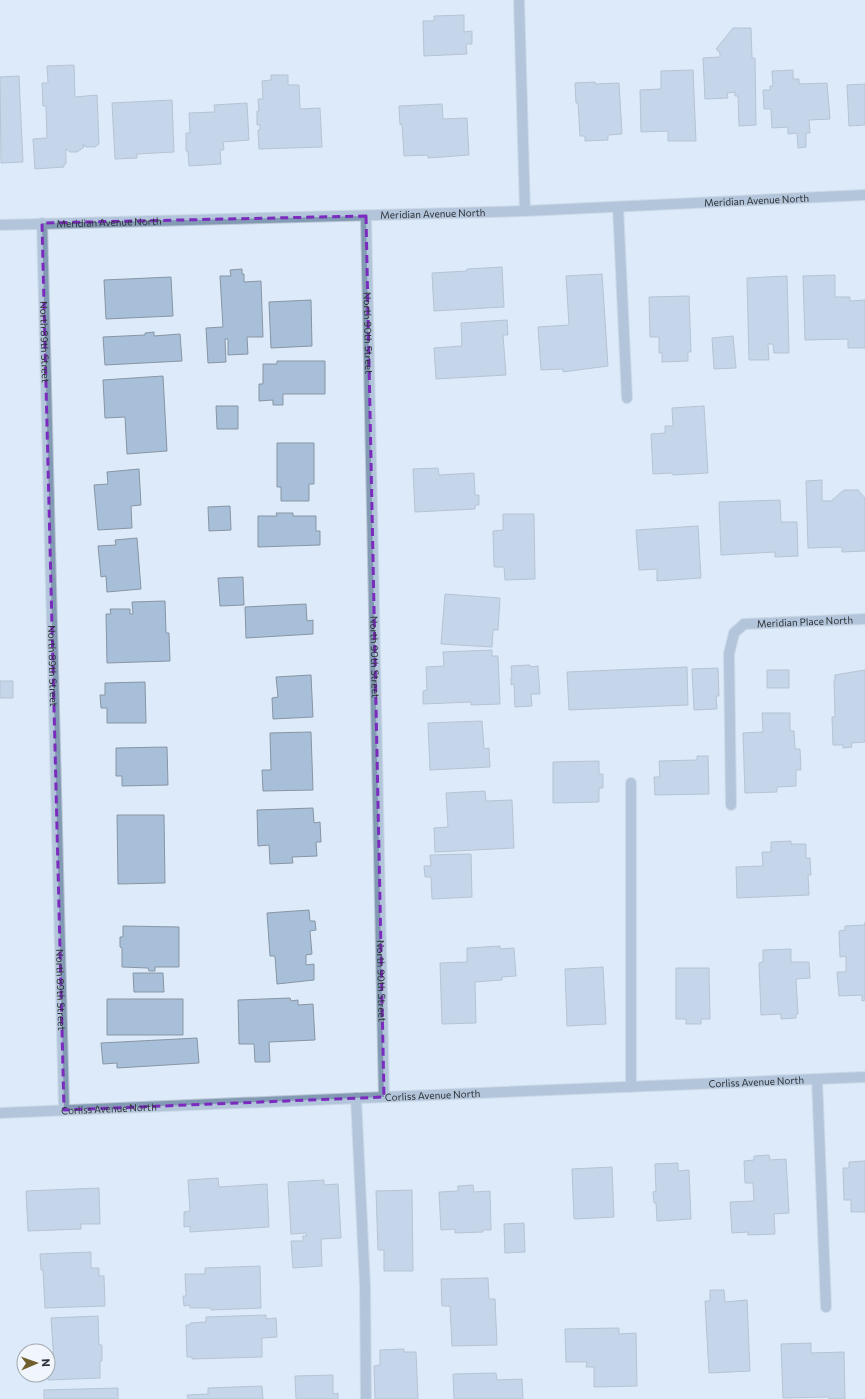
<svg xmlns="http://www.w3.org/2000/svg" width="865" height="1399" font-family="Commissioner,sans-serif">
<rect width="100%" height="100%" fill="#dceafa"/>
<path fill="#a8bfd9" stroke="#8895a3" d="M464,15V32L472,31V44H466L467,54L424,56L423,21H434V16Z
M733,28H751L752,58H755L756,125L739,126L738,96H735V92L727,93L728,98L705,99L703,58L720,57V53L716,49Z
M74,65L75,97L97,95L99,144L95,147H86L83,144L84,147L77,152H70L66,149V164H64V167L35,169L33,139L47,138L46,106H43L42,83H48L47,66Z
M693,70L696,141H668V131L641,132L640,90L661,89V71Z
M793,70V79H799V84L827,83L830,119L809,120L810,133H806V147L798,148L797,133L788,134V127L772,128L771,109H764L763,90H770V86H773L772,71Z
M271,75H288V85H299L300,109L320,108L322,147L259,149L258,130H260V125H257V111H259L258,99H263L262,81L271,80Z
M19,76L23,162L1,163L0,77Z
M595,82V84L619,83L622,134L608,135V140L585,141V136H580L578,103H576L575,83Z
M865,84V125L849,126L847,85Z
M172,100L174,152L137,154V158L115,159L112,103Z
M247,103L249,140L223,142L224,150H220L221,164L189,166L188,151H186V133H190L189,113L215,112L214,105Z
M442,104L443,119L467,118L469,155L428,158V155L404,156L402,124L400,125L399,106Z
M502,267L504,307L434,311L432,273L467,271V269Z
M242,269V274H244V282L261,281L263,337H247L248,354L228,355V339H225L226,362L208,363L206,328L223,327L220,276H231L230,270Z
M602,274L608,366L563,372V369L541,370L538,327L569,325L566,276Z
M835,275V297H850V301L865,300V348H848V339L805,340L803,276Z
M787,276L789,353H774L773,344H768L769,360H749L747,278Z
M171,277L173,316L106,319L104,280Z
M689,296L691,352H688V361L662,362V353H659V337H650L649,297Z
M311,300L312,346L271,348L269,302Z
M507,320L508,335H503L506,375L436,379L434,348L462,346L461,323Z
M154,332V336L180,334L182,361L105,365L103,337L145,335V333Z
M733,336L736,368L714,369L712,338Z
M277,361H325V394H283V405H273V400L259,401V384H263V364H277Z
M163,376L167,451L127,454L125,417L105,418L103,380Z
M216,406H238V429H217Z
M704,406L708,473L673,475L672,473L653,474L651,434L665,433V426H673L672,408Z
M277,443H314V484H309V501H281V487H277Z
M438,468L439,475L474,473L475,495H479V505H475V509L415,512L413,469Z
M139,469L141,505L131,506L132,528L98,530L94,485L108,484L107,472Z
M822,480V501H831L844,490H858L865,498V551L842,552V547L808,548L806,481Z
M780,500L781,522H797L798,556L775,557V552L721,555L719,502Z
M230,506L231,530L209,531L208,507Z
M276,513H293V516H316V531H320V545L258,547V516H277Z
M503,514H534L535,579L505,580L504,567H494L493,531L503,530Z
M698,526L701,578L657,581V569L639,570L636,530Z
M137,538L141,589L107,592L106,576L101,577L98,546L116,545L115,540Z
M243,577L244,605L220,606L218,578Z
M445,594L500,598L498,630H493L492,647L441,644Z
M165,601L166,633H169L170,661L107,663L106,614H111L110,609H130V614H133L132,602Z
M306,604L307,621L313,620V634L246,638L245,607Z
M492,650V656H498L500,704L471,705V702L423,704V691L427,690L426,667L444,666L443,652Z
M530,665V667L538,666L540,694H531L532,706L515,707L514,684L511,685V677H512L511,666Z
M687,667L688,705L569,710L567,672Z
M718,668L719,696H716L717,709L694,710L692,669Z
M767,670H789V688H767Z
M865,670V742L851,743L852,747L843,748V745H833L832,717H835L834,680H835V675Z
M311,675L313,717L273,719L272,698L278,697L276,677Z
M0,681H13V698H0Z
M145,682L146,723H107V708H101L100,695H105V683Z
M762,713H790V731H794L795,749H800L801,770H796V786L777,787V792L745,793L743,733L763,732Z
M482,721L484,749L489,748L490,767L430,770L428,723Z
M311,732L313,790L263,791L262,770H271L270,733Z
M167,747L168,785L122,786V776H116V748Z
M697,756H708L709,794L655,795L654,777H660L659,761L697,760Z
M599,761V774H603V788H599V802L553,803V762Z
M485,791L486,801L512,800L514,848L435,852L434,828L448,827L446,793Z
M313,808L314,823L320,822L321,842H316L317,856L292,857L293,863L270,864L269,845L258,846L257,810Z
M117,815H164L165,883L118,884Z
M791,841V844H806V858H810L811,875H808L809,895L737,898L736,867L763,866L762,852H771V842Z
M471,854L472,897L432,899L431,877H425L424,866H431L430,855Z
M309,910L310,921H315L316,930L310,931L312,954L306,955V965L314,964V980L277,984L275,956H270L267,913Z
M865,922V1000L862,1001V995L839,996L837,972H846V956L840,957L839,931L845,930V926L865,925Z
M123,926L179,927V967H155V971H149L148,968L122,967V948L120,947V937H123Z
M500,946V949L514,948L516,976L502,977V980L475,982L476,1023L442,1024L440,963L467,962V948Z
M791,949V962H809L810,978L796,979L798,1014H796V1018L781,1019V1014L761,1015L759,963L763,962V950Z
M603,967L606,1024L567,1026L565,969Z
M676,968H709L710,1019H701V1024H686V1019H676Z
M133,973H163L164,992H134Z
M290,998L291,1001L298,1000V1005L313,1004L315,1040L269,1042L270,1062H255L254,1044H239L238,1000Z
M107,999H183V1035H107Z
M197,1038L199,1063L117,1068V1063L103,1064L101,1043Z
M769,1155L770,1160L786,1159L789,1213L774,1214L775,1234L748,1235V1232L732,1233L730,1202L754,1201L753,1183H745L744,1161L754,1160V1156Z
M865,1161V1212H851V1200H844L843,1168H849V1162Z
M678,1163V1171L689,1170L691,1219L657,1221L656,1203H654L653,1192L656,1191L655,1164Z
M612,1167L614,1217L574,1219L572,1169Z
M218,1178L219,1187L267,1184L269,1227L190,1232V1226L184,1227V1212L190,1211L188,1180Z
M324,1180V1185L338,1184L341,1238L321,1239L322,1266L293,1268L291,1241H303V1236H307L306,1233L291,1234L288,1182Z
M473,1185L474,1192L490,1191L491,1230H483V1232L455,1233V1229L441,1230L439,1192L458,1191V1186Z
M99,1188L100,1224H81V1229L28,1231L26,1191Z
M412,1190L413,1271H384V1250H378L376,1191Z
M524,1223L525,1252L505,1253L504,1224Z
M91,1252V1268H99V1276H104L105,1306L45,1308L43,1270H41L40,1254Z
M260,1266L261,1308L211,1310V1308H190V1305L184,1306L183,1296H186L185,1274H205V1268Z
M488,1278L489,1299H495L497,1345L452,1346L450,1306H442L441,1279Z
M710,1290H724L725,1302L747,1300L750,1371L709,1373L705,1301H710Z
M266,1315V1319L276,1318L277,1337L262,1338V1357L192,1359V1357H187L186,1325H190V1323L206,1322V1317Z
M98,1316L99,1345H102V1361H100V1378L48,1380V1362H54L51,1318Z
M619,1328V1334L636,1333L637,1386L594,1387V1367H586L587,1362H566L565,1329Z
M811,1343V1353L844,1352L845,1399H829V1397L783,1398L781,1344Z
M404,1349V1352H416L418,1399H375L374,1366L380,1365V1350Z
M496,1373L497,1380L522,1379L523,1399H454L453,1374Z
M333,1375V1394L338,1393V1399H296L295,1376Z
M262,1386L263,1399H188L187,1395L208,1394V1388Z
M118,1388V1399H44V1390Z"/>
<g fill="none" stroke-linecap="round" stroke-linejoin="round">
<defs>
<path id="lane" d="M618,207L627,398
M631,783V1087
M731,805L729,654L734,633L744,624
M817,1079L826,1307
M356,1098L365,1286L366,1399"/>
<g id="street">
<path d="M519,0L525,211"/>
<path id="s1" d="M366,216L384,1097"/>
<path id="s2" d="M42,223L64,1110"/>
<path id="s3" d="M0,225L525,211L865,195"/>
<path id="s4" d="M744,624L865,619"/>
<path id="s5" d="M0,1113L865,1077"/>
</g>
</defs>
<use href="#lane" stroke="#b9c5d3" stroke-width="12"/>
<use href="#street" stroke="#b9c5d3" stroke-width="12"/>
<use href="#lane" stroke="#829ab4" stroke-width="10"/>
<use href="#street" stroke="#829ab4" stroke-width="10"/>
</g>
<path d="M0 0H865V1399H0ZM366,216L384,1097L64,1110L42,223Z" fill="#dceafa" fill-opacity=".55" fill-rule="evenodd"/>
<path fill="none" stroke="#7b2cbf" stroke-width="3" stroke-dasharray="8 5" stroke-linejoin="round" d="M366,216L384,1097L64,1110L42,223Z"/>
<g text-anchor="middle" stroke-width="4" stroke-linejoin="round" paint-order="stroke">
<g font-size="10" fill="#2d3238" stroke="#f1f6fd">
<text dy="4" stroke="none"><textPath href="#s3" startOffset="757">Meridian Avenue North</textPath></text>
<text dy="4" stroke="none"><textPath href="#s3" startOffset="433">Meridian Avenue North</textPath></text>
<text dy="4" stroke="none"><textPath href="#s3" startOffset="109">Meridian Avenue North</textPath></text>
<text dy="4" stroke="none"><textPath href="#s1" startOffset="117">North 90th Street</textPath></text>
<text dy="4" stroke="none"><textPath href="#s2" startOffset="119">North 89th Street</textPath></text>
<text dy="4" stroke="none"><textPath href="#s4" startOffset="61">Meridian Place North</textPath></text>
<text dy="4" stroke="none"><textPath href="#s1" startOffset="441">North 90th Street</textPath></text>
<text dy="4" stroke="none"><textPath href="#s2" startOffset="443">North 89th Street</textPath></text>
<text dy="4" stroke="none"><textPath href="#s1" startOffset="765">North 90th Street</textPath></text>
<text dy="4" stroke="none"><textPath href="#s2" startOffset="767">North 89th Street</textPath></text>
<text dy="4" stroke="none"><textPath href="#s5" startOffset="757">Corliss Avenue North</textPath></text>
<text dy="4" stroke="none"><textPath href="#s5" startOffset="433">Corliss Avenue North</textPath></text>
<text dy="4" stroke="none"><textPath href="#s5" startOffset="109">Corliss Avenue North</textPath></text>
</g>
</g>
<g transform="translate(36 1363) rotate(88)"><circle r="19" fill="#f1f6fd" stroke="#a3a8ae"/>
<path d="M0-3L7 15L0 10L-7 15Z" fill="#705f2d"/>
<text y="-6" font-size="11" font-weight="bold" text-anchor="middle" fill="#2d3238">N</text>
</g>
</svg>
